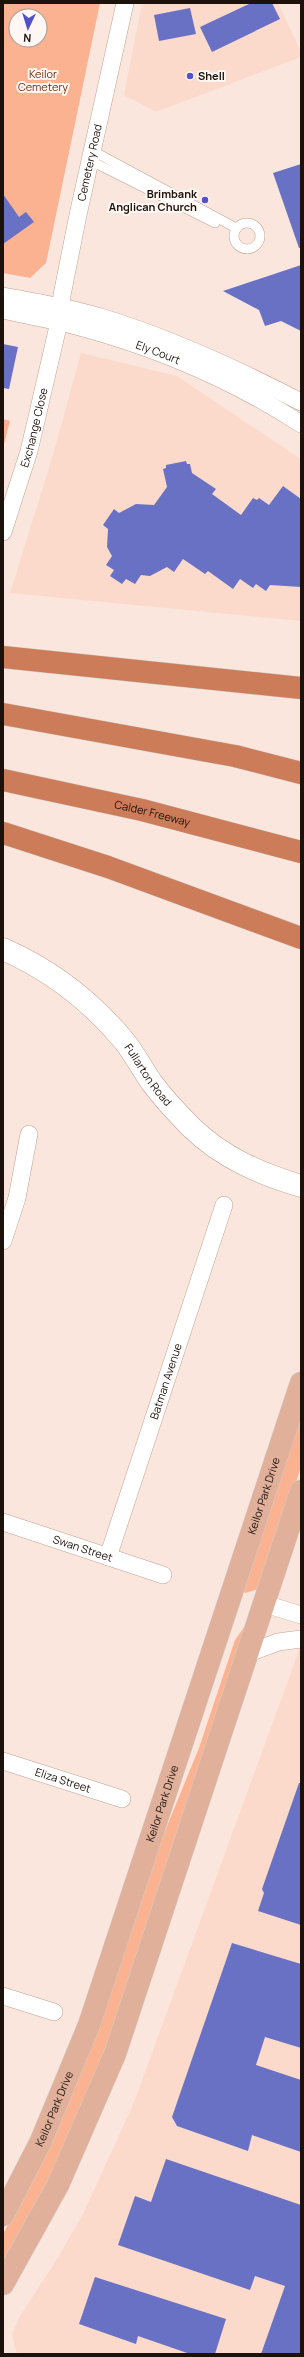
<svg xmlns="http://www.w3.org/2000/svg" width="304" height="2357" font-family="Manrope,sans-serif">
<rect width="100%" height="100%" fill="#fbe6dd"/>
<path fill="#fcdacb" d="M142,3H278L301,52V57L156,112L124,95Z
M81,353L177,376L301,459V621L10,593L53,455Z
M301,1645V2354H17L12,2334L20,2316L57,2259L83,2214L133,2105Z"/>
<path fill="#fbb291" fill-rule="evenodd" d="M3,3H100L46,263L30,278L3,273ZM16,16H40V40H16Z
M3,419L10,421L3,448Z
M301,1415V1467L261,1586L259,1589L245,1593L243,1591Z
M245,1626L123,2004L72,2137L3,2265V2234L26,2191L158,1848L199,1748L235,1640Z"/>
<path fill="#6971c5" d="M251,3H272L280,19L212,52L200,27Z
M190,8L196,34L159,41L154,15Z
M301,164V248H299L273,173Z
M3,194L19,217L26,212L34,222L3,244Z
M301,265V331L281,321L265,326L259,310L223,291Z
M3,344L18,347L9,389L3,388Z
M186,461L187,464H190L192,473L216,489L212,494L241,515L253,498L257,500L259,498L269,505L283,486L301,499V587L270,585L266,591L256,584L253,588L240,579L233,589L208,571L205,574L183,559L174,572L167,567L150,576L141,575L135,584L126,579L122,584L110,576L114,570L106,565L112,556L107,547L108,529L103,525L114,509L119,513L136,504L154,505L167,487L163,469L166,468V465Z
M299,1783H301V1925L258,1911L264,1893L262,1889Z
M232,1943L301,1964V2048L265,2037L256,2065L301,2080V2152L252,2135L248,2151L177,2126L172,2117Z
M166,2159L301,2205V2354H261L285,2286L255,2276L250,2290L118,2245L135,2196L151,2202Z
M95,2277L226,2319L215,2354H190L138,2336L136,2344L79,2324Z"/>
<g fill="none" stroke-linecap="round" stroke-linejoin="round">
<defs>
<path id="lane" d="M93,151L236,228
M91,161L215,223
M234 236a13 13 0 1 1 26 0a13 13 0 1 1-26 0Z"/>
<g id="street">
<path d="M3,296C37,302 71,308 104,318C172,339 237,369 301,402"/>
<path id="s1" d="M3,310C29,316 55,320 80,327C158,348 233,380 301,424"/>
<path id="s2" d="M3,532L29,451L37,417L59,322L62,295L78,215L125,3"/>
<path d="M3,1241L17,1198L29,1134"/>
<path id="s3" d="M3,1522L163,1575"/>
<path id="s4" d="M108,1557L224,1205"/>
<path d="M265,1604L301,1615"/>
<path d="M249,1653L278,1642L301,1639"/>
<path id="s5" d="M3,1761L122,1799"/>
<path d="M3,1996L54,2012"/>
</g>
<g id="secondary">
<path id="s6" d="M3,949C51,970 92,1002 125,1042C135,1055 143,1070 152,1083C164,1099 178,1114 192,1128C223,1158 261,1174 301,1186"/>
</g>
<g id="primary">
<path id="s7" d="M3,2215L41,2141L89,2025L301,1383"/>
<path d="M3,2284L58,2185L115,2054L301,1491"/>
</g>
<g id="highway">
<path d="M3,657L301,688"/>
<path d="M3,714L235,756L301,773"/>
<path id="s8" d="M3,780L142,810L301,852"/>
<path d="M3,833L108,867L301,938"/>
</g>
</defs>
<use href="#lane" stroke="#c2a192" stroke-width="10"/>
<use href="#street" stroke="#c2a192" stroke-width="18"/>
<use href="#secondary" stroke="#c2a192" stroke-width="23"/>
<use href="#primary" stroke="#d2cfce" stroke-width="23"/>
<use href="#highway" stroke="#d2cfce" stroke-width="23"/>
<use href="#lane" stroke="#fff" stroke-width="9"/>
<use href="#street" stroke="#fff" stroke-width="17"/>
<use href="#secondary" stroke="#fff" stroke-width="22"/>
<use href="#primary" stroke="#e0b09b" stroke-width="22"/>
<use href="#highway" stroke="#cc7c58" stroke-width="22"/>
</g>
<g fill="#5152c9" stroke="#fef7f3" stroke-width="1.5">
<circle cx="190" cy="76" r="4"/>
<circle cx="205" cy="200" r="4"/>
</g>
<g text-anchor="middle" stroke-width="4" stroke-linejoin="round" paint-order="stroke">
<g font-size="11" fill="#692d0d" stroke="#fef7f3">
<text x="43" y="78">Keilor<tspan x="43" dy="13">Cemetery</tspan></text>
</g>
<g font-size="11" font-weight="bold" fill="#1d110c" stroke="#fef7f3" text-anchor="start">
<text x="198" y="80">Shell</text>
<text x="197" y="198" text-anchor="end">Brimbank<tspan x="197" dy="13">Anglican Church</tspan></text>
</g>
<g font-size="11" fill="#1d110c" stroke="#fef7f3">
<text dy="4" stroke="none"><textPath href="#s2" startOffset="380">Cemetery Road</textPath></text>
<text dy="4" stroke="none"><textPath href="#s1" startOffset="161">Ely Court</textPath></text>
<text dy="4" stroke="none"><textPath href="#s2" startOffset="109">Exchange Close</textPath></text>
<text dy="4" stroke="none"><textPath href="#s8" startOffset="153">Calder Freeway</textPath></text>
<text dy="4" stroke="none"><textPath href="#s6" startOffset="195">Fullarton Road</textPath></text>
<text dy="4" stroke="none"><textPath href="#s4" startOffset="185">Batman Avenue</textPath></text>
<text dy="4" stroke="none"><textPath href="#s7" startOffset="766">Keilor Park Drive</textPath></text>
<text dy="4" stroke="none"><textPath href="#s3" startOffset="84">Swan Street</textPath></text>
<text dy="4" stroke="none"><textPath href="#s5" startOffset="63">Eliza Street</textPath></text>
<text dy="4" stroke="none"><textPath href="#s7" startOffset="442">Keilor Park Drive</textPath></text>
<text dy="4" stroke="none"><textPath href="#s7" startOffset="118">Keilor Park Drive</textPath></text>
</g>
</g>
<rect width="304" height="2357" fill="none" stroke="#1d110c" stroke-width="8"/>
<g transform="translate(28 28) rotate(184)"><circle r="19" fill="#fef7f3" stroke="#a49b97"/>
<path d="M0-3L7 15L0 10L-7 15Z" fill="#5152c9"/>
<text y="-6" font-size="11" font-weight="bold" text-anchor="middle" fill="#1d110c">N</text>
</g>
</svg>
